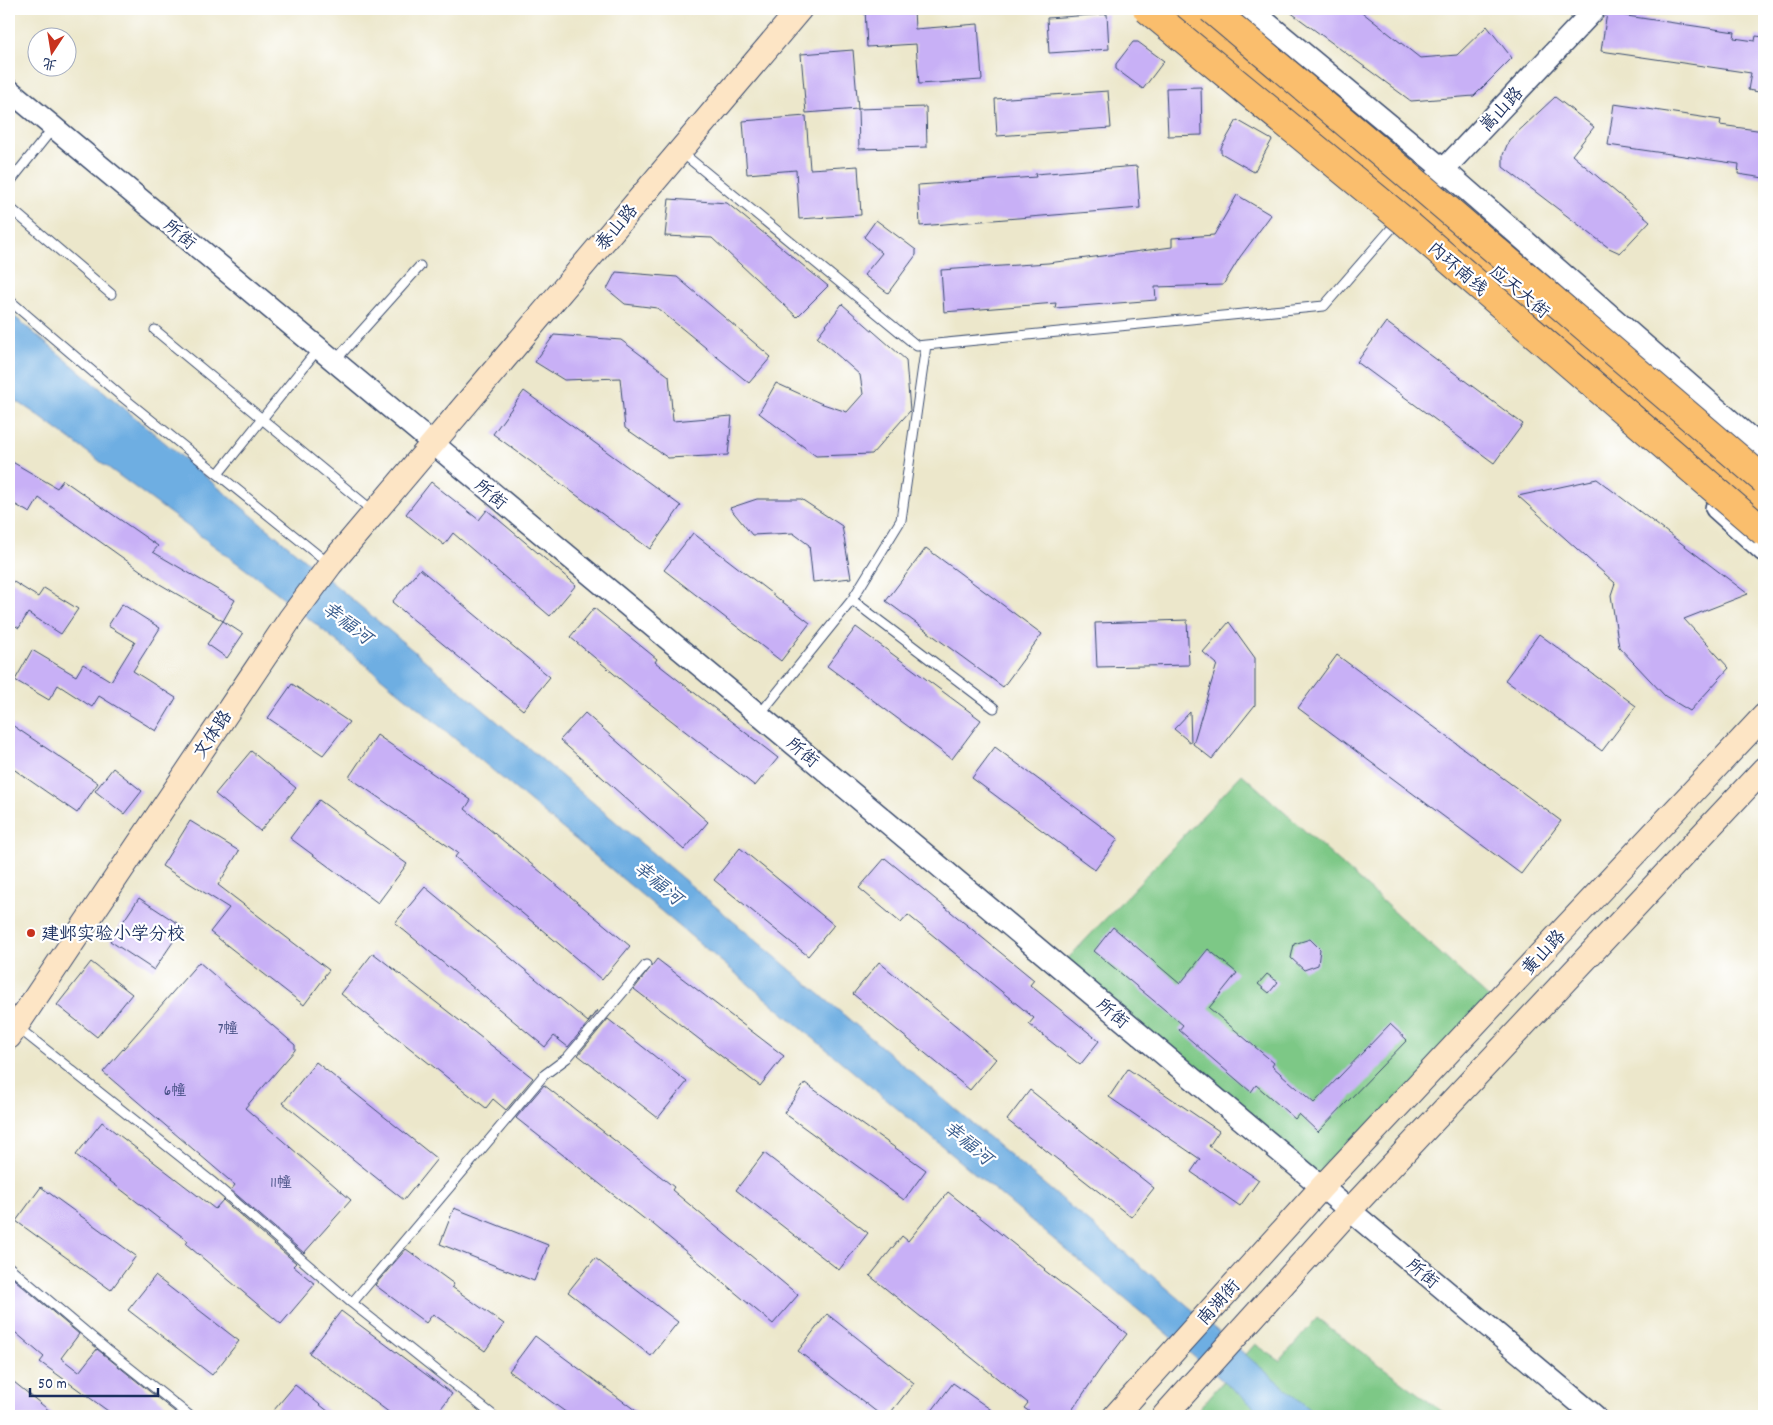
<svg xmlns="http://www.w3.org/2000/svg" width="1773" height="1425" font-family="Dekko,'LXGW WenKai TC',sans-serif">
<rect width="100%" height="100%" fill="#fff"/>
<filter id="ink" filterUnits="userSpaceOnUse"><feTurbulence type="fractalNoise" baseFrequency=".02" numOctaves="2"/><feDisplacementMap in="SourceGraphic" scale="10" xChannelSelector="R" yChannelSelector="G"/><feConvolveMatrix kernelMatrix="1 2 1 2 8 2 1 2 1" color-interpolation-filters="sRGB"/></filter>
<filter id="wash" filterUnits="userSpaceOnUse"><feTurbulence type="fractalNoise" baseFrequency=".0096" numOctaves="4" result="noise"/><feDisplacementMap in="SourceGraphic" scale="20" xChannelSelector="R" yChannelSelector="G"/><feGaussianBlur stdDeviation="1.12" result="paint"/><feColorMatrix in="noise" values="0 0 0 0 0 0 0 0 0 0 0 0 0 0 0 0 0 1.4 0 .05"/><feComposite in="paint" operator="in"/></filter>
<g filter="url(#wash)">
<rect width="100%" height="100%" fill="#ece7cb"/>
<path fill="#7dc886" stroke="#4c7c72" d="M1242,774L1495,1003L1321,1188L1057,970Z
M1317,1318L1448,1416L1194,1415L1255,1344L1280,1361Z"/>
<path fill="#6eaee2" stroke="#446ea0" d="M9,312L428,663L1318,1416H1265L411,702L275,591L36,414L9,396Z"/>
<g id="blocks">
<path fill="#c8b0f6" d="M865,9H914L915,29L978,24L982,80L919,84L916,44L867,47Z
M1286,9H1358L1420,58L1457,55L1487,26L1512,58L1474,96L1411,101Z
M1607,13L1735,32L1734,38L1755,41L1756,36L1764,37V93L1748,90L1751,73L1601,51Z
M1107,14L1109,49L1049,53L1047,18Z
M1133,42H1138L1164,61L1143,89L1116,69V64Z
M853,50L858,109L806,113L801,54Z
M1201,87L1202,135L1168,136L1166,88Z
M1108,91L1111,128L997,136L995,99Z
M1555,97L1594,127L1572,155L1650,221L1620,253L1609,248L1503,167V155L1509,140Z
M1614,104L1721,120L1720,125L1764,131V178L1738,174L1739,164L1608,145Z
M926,107L927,147L859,149L858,109Z
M806,116L810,169L858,166L861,215L799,219L796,170L747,174L743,121Z
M1237,120L1272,140L1254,172L1221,153V148Z
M1137,166L1140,208L920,226L918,185L1036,177L1035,174Z
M1237,195L1271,215L1240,257L1223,285L1155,287L1156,300L1055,308L1056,303L944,312L941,270L1048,263L1172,247V238L1214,235Z
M669,199L727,203L828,286L797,317L712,238L665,236Z
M876,220L916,250V255L888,293L864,275L882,253L864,237Z
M616,272L677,277L771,357L749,383L657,308L625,304L607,289Z
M842,304L906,360L910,411L872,454L816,456L759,413L776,383L820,403L847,412L863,394L860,375L817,337Z
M1386,322L1523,424L1494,463L1357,362Z
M554,335L621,340L669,376L673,421L732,416L728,455L668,458L625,428L620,378L564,380L535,362Z
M524,391L681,506L650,549L493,434Z
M9,460L57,488L63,480L158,546L153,552L235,600L223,621L158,583L39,498L30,513L9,501Z
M1597,479L1748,594L1684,619L1729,668L1690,711L1665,696L1619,647L1611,595L1615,583L1518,496Z
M431,482L479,520L487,510L576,585L550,616L453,533L444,545L406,514Z
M757,499H801L842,526L851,578L813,582L809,545L793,533L752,535L730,508Z
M693,533L810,623L781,661L664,570Z
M926,548L1042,634L1003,687L886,601Z
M420,569L550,677L523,710L392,602Z
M9,579L38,597L44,588L78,609L61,634L28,613L19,628L9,622Z
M122,604L160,628L133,671L176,698L156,731L99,696L92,707L58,685L49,700L15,680L32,650L76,676L83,664L111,681L135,642L108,626Z
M594,608L657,659L655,662L778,758L755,786L644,699L570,637Z
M1187,620L1189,665L1097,667L1095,623Z
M223,621L243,634L227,658L207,644Z
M1229,622L1255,658V705L1212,759L1193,744L1217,664L1203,652Z
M856,627L981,720L952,759L827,666Z
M1539,634L1636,706L1602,751L1505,680Z
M1337,655L1561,821L1521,874L1298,708Z
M292,684L349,722L323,755L268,718Z
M1190,712L1191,743L1174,729Z
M585,713L708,822L684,850L560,740Z
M9,723L98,783L77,813L9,766Z
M377,735L471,800L465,809L630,946L602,980L455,857L458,853L349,777Z
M995,747L1118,839L1095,870L972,778Z
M251,751L296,788L260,831L215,794Z
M113,768L142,791L124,814L95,791Z
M319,800L407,864L378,903L290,838Z
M190,821L239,851L218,885L329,970L324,976L325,977L304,1005L210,932L229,908L162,866Z
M740,848L834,925L808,956L714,880Z
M885,858L1034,980L1030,985L1099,1041L1080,1065L1029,1024L1034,1018L908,915L901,923L859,888Z
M425,887L588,1022L597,1010L598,1011L568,1047L554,1036L545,1047L395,923Z
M139,898L183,927L154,970L110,941Z
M1113,927L1180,984L1208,949L1237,973L1209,1008L1274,1063L1272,1066L1314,1103L1390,1024L1407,1040L1318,1132L1299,1114L1295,1119L1256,1085L1251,1092L1179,1030L1183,1025L1094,951Z
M1310,939L1320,949L1318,965L1304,970L1291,958L1294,944Z
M373,953L533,1078L506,1110L493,1099L486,1108L341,994Z
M657,959L784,1056L760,1086L634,989Z
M91,962L132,994L97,1037L57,1005Z
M199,962L295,1045V1050L245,1108L351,1200L304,1253L231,1190L235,1185L103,1072Z
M879,962L996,1059L970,1090L853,994Z
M1267,974L1278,982L1269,993L1258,984Z
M608,1019L687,1082L658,1118L578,1055Z
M316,1062L437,1159L404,1200L283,1103Z
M1128,1069L1219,1131L1209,1146L1259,1180L1240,1206L1191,1172L1200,1159L1109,1097Z
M805,1083L926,1170L904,1200L784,1113Z
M544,1085L674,1187L672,1190L798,1295L773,1324L648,1220L647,1221L516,1118Z
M1030,1090L1154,1188L1131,1217L1007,1120Z
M102,1122L215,1209L223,1200L296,1263L293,1266L315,1284L281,1324L186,1244L188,1241L76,1155Z
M764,1153L868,1233L839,1270L736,1190Z
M41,1187L136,1256L111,1290L16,1221Z
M948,1192L1045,1269L1044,1270L1127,1334L1101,1368L1068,1416H1036L1024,1408L1028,1403L870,1276L902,1236L908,1241Z
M454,1208L548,1245L534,1281L440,1244Z
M406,1249L454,1284L452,1287L504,1324L485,1351L433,1314L426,1323L375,1285Z
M595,1258L678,1322L651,1356L568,1292Z
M9,1275L79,1334L61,1358L79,1372L97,1349L180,1416H115L40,1362L44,1357L9,1327Z
M155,1276L239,1341L212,1375L128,1310Z
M341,1311L452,1394L435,1416H394L309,1353Z
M827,1314L914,1383L888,1416H882L798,1351Z
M535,1336L643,1416H571L509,1371Z
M9,1378L56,1416H9Z
M953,1383L1000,1416H928Z
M295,1385L334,1416H269Z"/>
</g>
</g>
<g filter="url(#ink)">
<use href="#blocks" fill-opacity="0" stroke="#3a4b6e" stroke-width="1"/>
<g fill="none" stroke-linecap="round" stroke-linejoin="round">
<defs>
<path id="service" d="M680,151L917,346L926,345
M9,183L53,128
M9,207L111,294
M9,300L120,395L329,564
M155,330L374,512
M334,362L420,266
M218,474L318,349
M994,708L852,600L901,520L926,345L1324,306L1398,221
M760,714L852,600
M16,1026L211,1181L352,1303L494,1416
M9,1267L106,1349L190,1416
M352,1303L544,1075L567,1058L646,965"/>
<path id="tertiary" d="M1250,9L1444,170L1764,450
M9,90L759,715L1595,1416
M1414,201L1595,9
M1716,508L1764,551"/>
<path id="secondary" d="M9,1037L290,619L330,565L800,9
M1266,1303L1349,1211L1764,769
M1115,1416L1321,1188L1764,716
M1164,1416L1181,1397"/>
<path id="primary" d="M1183,9L1501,275L1764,498"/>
</defs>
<use href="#service" stroke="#3a4b6e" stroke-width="11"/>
<use href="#tertiary" stroke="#3a4b6e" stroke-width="24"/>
<use href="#secondary" stroke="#3a4b6e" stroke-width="26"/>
<use href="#primary" stroke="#3a4b6e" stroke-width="30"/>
<use href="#service" stroke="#fff" stroke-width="9"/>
<use href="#tertiary" stroke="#fff" stroke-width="21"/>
<use href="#secondary" stroke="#fde5c5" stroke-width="24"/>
<use href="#primary" stroke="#fabe6d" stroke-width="28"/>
<defs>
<path id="secondary-bridge" d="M1181,1397L1266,1303"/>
<path id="trunk-bridge" d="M1147,9L1403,220L1764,532
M1211,9L1397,166L1764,480"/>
</defs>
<use href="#secondary-bridge" stroke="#3a4b6e" stroke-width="26" stroke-linecap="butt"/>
<use href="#trunk-bridge" stroke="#3a4b6e" stroke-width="30" stroke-linecap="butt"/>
<use href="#secondary-bridge" stroke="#fde5c5" stroke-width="24"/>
<use href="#trunk-bridge" stroke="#fabe6d" stroke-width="28"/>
</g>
</g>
<circle fill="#c8321e" stroke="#fff" stroke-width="2" cx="31" cy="933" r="5"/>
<g text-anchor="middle" stroke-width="4.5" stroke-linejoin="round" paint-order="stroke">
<g font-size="15" fill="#464f84">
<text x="228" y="1033">7幢</text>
<text x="175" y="1095">6幢</text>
<text x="281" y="1187">11幢</text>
</g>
<g font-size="18" fill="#1b2f5e" stroke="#fff">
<text transform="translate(1501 109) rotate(-47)" y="6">嵩山路</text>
<text transform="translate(616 227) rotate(-50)" y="6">泰山路</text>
<text transform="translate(180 234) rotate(40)" y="6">所街</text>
<text transform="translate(1458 268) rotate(41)" y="6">内环南线</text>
<text transform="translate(1520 291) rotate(40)" y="6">应天大街</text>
<text transform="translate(491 494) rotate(40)" y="6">所街</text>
<text transform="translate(212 734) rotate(-56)" y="6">文体路</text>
<text transform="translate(803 752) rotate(40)" y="6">所街</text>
<text transform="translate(1543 952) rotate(-47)" y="6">黄山路</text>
<text transform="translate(1113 1013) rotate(40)" y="6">所街</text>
<text transform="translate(1423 1273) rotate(40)" y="6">所街</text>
<text transform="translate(1218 1302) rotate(-48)" y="6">南湖街</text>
</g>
<g font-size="18" fill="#1b2f5e" stroke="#fff" text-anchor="start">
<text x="41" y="939">建邺实验小学分校</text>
</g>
<g font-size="19" font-style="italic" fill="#385b8c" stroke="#fff">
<text transform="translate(348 622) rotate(38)" y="7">幸福河</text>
<text transform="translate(659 882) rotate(40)" y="7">幸福河</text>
<text transform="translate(969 1142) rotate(40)" y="7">幸福河</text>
</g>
</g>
<rect width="1773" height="1425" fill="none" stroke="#fff" stroke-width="30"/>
<g transform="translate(52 52) rotate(192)"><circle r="24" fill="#ffffff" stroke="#a4acbf"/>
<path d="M0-4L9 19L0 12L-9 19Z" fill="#c8321e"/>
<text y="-8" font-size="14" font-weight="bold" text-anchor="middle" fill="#1b2f5e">北</text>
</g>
<path d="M30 1388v8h128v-8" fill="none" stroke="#1b2f5e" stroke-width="2.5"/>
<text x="38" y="1388" font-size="15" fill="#1b2f5e" stroke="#ffffff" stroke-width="4" paint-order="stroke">50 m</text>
</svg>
